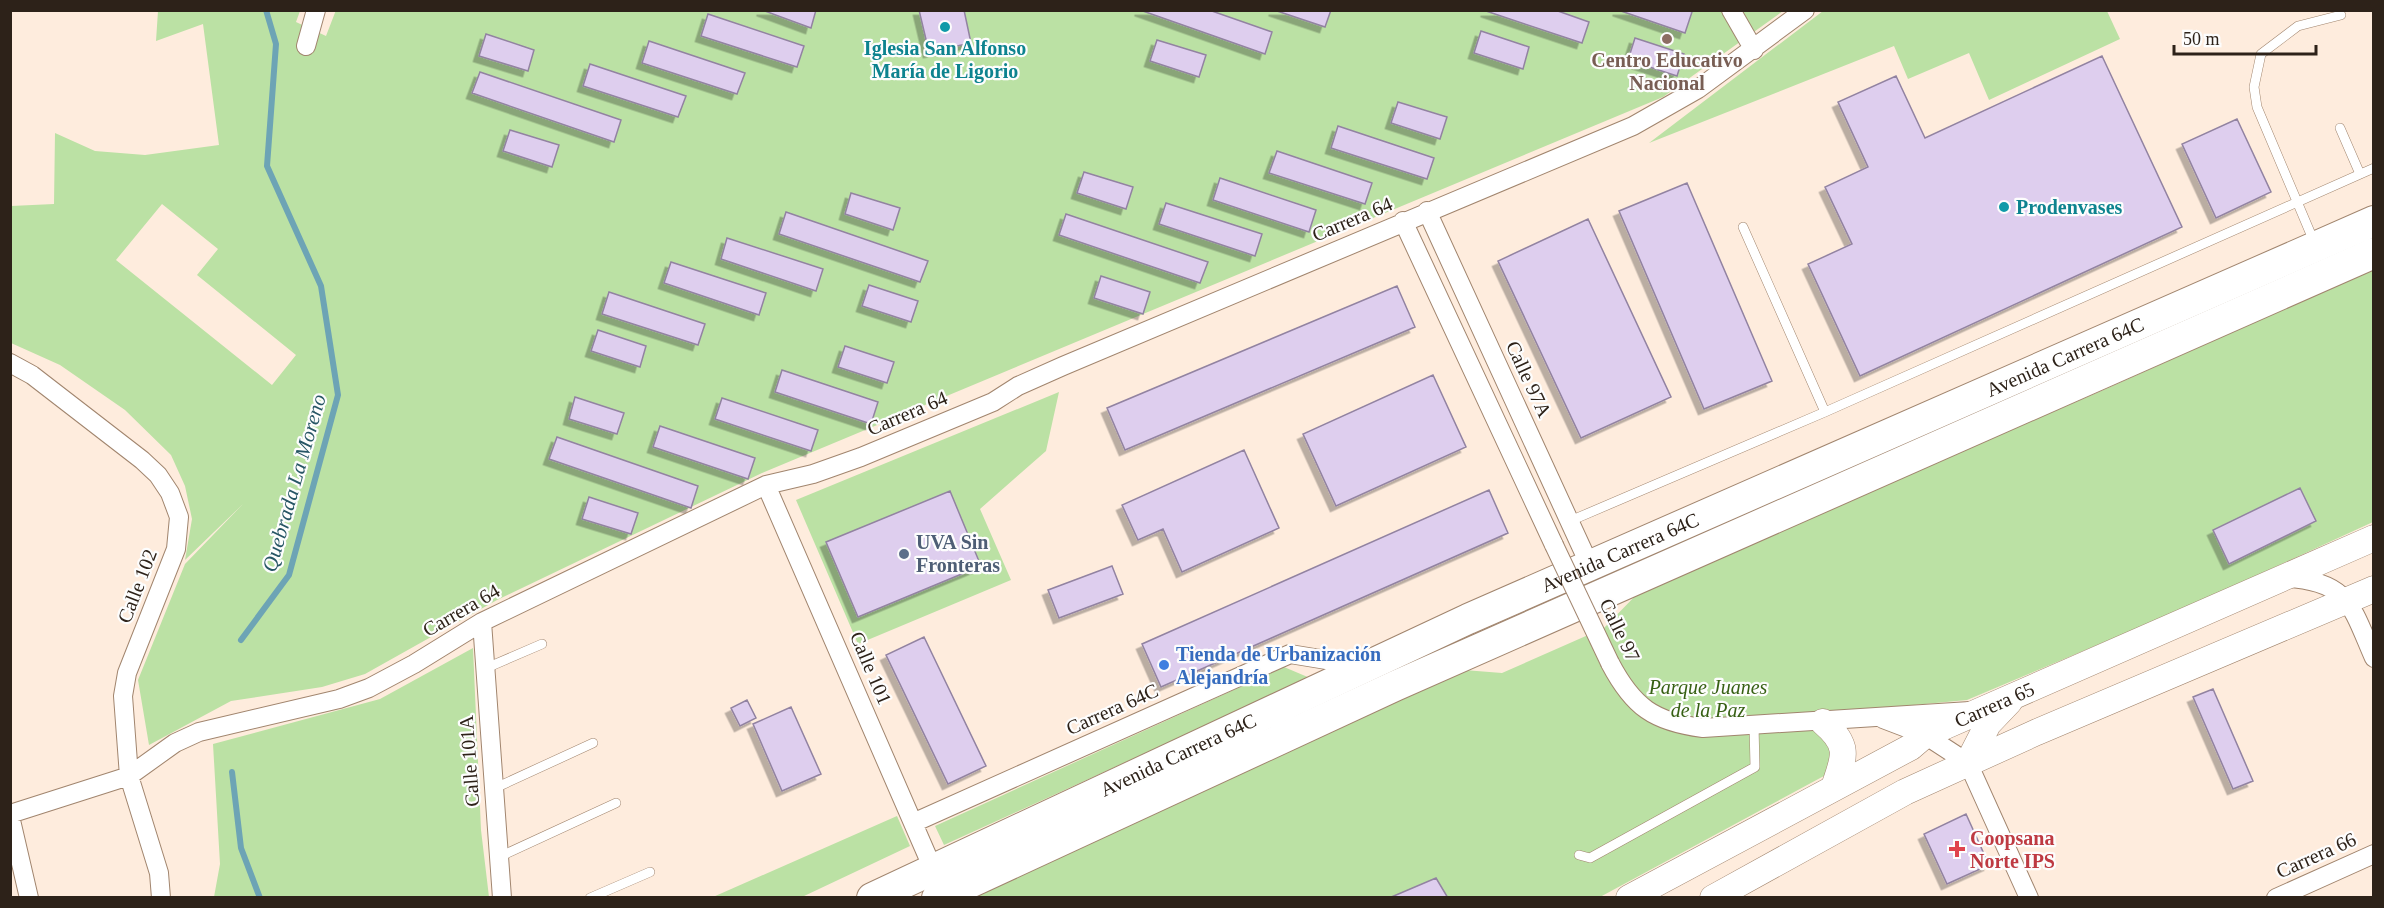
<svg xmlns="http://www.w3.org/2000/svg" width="2384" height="908" font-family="Georgia,serif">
<defs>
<filter id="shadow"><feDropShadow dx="-5.5" dy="5.5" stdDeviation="0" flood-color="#0004"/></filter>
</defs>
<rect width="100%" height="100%" fill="#feecdd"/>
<path fill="#bbe1a4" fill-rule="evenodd" d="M336,10L1783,11L1663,97L762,473L497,600L365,674L322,687L231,701L149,745L138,680L185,564L243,504L185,560L192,519L185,486L171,455L125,410L60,365L11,343V206L54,204L55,133L95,151L145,155L219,145L203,24L156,41L158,11H300L296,22L326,36ZM162,204L218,249L197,275L296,355L272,385L116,260Z
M1823,11H2107L2120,39L1989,100L1969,53L1908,79L1894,46L1649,143Z
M2373,269V522L2192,605L1967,700L1830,713L1835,770L1600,897L972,898L1464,670L1502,673L1604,628L1640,591L2108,388Z
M1059,392L1046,451L980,509L1011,580L858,644L796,500Z
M473,648L481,830L489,897H214L220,864L213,744L380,699Z
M1284,667L1310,678L944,845L935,826Z
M897,816L910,846L802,897H713Z"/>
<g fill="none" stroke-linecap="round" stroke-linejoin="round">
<path stroke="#6da4b5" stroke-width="6" d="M241,640L289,575L338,395L321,286L267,166L276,44L266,10
M232,772L241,848L260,898"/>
</g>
<path fill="#deceee" stroke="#9283a1" stroke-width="1.5" filter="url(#shadow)" d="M762,10H816L811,28Z
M919,10H964L971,43L929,52Z
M1140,10H1209L1272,32L1265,54Z
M1274,10H1331L1325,27Z
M1555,10L1589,22L1582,43L1486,11Z
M1618,10H1688L1692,12L1685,33Z
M708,14L804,46L797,67L701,36Z
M1481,31L1529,47L1523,69L1474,53Z
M486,34L534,50L528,71L479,56Z
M1635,38L1684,54L1677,76L1628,60Z
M1157,40L1206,55L1199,77L1150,61Z
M649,41L745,73L737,94L642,63Z
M2102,56L2182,227L1860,376L1808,264L1852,244L1825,187L1868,167L1838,102L1896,76L1925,138Z
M590,64L686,96L678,117L583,86Z
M480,72L621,120L614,142L472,93Z
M1398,102L1447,117L1440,139L1391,123Z
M2237,119L2271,192L2216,218L2182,144Z
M1338,126L1434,158L1427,179L1331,148Z
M510,130L559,145L552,167L503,151Z
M1277,151L1372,183L1365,204L1269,173Z
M1084,172L1133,187L1126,209L1077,193Z
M1220,178L1316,210L1309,232L1213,200Z
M1687,183L1772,381L1704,409L1619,211Z
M851,193L900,208L893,230L845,214Z
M1166,203L1262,234L1255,256L1159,224Z
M786,212L928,261L920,282L779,234Z
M1066,214L1208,262L1200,283L1059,235Z
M1588,219L1671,397L1581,438L1498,261Z
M727,238L823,269L816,291L721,259Z
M671,262L766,293L759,315L664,283Z
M1101,276L1150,292L1143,314L1094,298Z
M869,285L918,301L911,322L862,306Z
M1397,286L1415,327L1125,450L1107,408Z
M609,292L705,324L698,345L602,314Z
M598,330L646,346L640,367L591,351Z
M845,346L894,362L887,383L838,367Z
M782,370L878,402L871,424L775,392Z
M1433,375L1466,447L1336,506L1303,434Z
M575,397L624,413L617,434L569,419Z
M722,398L818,430L811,451L715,419Z
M660,426L755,458L748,479L653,447Z
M557,437L698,486L691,508L549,459Z
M1244,450L1279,528L1182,572L1163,529L1138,540L1122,505Z
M2300,488L2316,521L2229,564L2213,530Z
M1489,490L1508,533L1161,687L1142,644Z
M950,491L981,566L858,617L826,542Z
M589,497L638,513L631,534L582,519Z
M1112,566L1123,594L1059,618L1048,590Z
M924,637L986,766L948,784L886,655Z
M2213,689L2253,781L2233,789L2193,697Z
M747,700L756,718L740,726L731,708Z
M791,707L821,774L782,791L753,724Z
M1966,814L1989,865L1947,884L1924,834Z
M1436,878L1448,898H1389Z"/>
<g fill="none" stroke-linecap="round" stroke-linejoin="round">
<defs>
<path id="lane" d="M2340,128L2360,174
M1743,227L1825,412
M2315,244L2257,107L2254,87L2261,54L2298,26L2341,15
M1570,521L1825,412L2374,168
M484,669L542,644
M493,789L593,743
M1579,855L1590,858L1755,767L1754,725
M499,857L616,803
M590,898L650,872"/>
<path id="street" d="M1731,10L1754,50
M306,46L316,10
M1427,211L1590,566
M1403,221L1554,545
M10,363L32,375L142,460L158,475L170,493L179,517L176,549L127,673L123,696L129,776L159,873L161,898
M766,485L933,869
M2287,578C2349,581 2352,608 2374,658
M482,622L502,898
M1610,663C1633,707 1654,722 1703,728L1970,711
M1883,719L1925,735L1968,763L2029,898
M10,814L129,776L175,743L199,732L339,699L369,688L414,664L482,622L766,485L813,474L861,457L993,402L1018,386L1063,366L1633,126L1698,89L1805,10
M10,816L29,898
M913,823L1290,654L1363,666
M2276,898L2374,854"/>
<g id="secondary">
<path d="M1823,722C1850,745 1845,756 1834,787"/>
<path d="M1968,763L1988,724L2009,702"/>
<path id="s1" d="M1629,898L1911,747L1925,735L2374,538"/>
<path d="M1713,898L1905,792L2037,732L2374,589"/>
</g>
<g id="primary">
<path id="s2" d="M872,898L1468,619L2374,221"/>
<path d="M937,898L1395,686L2374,253"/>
</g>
</defs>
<use href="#lane" stroke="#a1856e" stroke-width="10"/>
<use href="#street" stroke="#a1856e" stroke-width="20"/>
<use href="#secondary" stroke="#a1856e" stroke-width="27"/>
<use href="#primary" stroke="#a1856e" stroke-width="32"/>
<use href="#lane" stroke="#fff" stroke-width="9"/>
<use href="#street" stroke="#fff" stroke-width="18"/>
<use href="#secondary" stroke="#fff" stroke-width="26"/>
<use href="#primary" stroke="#fff" stroke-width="30"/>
<defs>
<path id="street-bridge" d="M1554,545L1610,663"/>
</defs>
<use href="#street-bridge" stroke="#a1856e" stroke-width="20" stroke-linecap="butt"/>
<use href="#street-bridge" stroke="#fff" stroke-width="18"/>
</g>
<g fill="#0f9aa8" stroke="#fdfdfd" stroke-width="2">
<circle cx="945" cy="27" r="6"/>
<circle cx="2004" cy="207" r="6"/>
</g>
<circle fill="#8d6e63" stroke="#fdfdfd" stroke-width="2" cx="1667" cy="39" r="6"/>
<circle fill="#5c6f8a" stroke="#fdfdfd" stroke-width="2" cx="904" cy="554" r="6"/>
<circle fill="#3f7fe0" stroke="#fdfdfd" stroke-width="2" cx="1164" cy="665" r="6"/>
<path fill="#e0444e" stroke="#fdfdfd" stroke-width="2" d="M1954 840h6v6h6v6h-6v6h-6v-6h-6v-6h6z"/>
<g text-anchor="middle" stroke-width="4.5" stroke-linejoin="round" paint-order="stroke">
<g font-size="20" font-weight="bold" fill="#0d838f" stroke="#fdfdfd">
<text x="945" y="55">Iglesia San Alfonso<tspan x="945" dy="23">María de Ligorio</tspan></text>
<text x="2016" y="214" text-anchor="start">Prodenvases</text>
</g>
<g font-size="20" font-weight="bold" fill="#785e54" stroke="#fdfdfd">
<text x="1667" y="67">Centro Educativo<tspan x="1667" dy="23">Nacional</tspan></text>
</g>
<g font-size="20" fill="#2d2219" stroke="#fdfdfd">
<text transform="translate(1352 219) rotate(-23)" y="7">Carrera 64</text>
<text dy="7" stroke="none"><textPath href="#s2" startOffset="1310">Avenida Carrera 64C</textPath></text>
<text transform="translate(1529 379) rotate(65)" y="7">Calle 97A</text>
<text transform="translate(907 413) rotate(-23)" y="7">Carrera 64</text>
<text dy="7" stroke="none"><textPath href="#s2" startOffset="824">Avenida Carrera 64C</textPath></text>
<text transform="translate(137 586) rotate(-69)" y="7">Calle 102</text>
<text transform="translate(461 610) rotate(-30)" y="7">Carrera 64</text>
<text transform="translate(1620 630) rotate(64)" y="7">Calle 97</text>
<text transform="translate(871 668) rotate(67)" y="7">Calle 101</text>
<text dy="7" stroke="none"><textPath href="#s1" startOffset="414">Carrera 65</textPath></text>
<text transform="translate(1112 709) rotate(-24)" y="7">Carrera 64C</text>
<text dy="7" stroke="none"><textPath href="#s2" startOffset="338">Avenida Carrera 64C</textPath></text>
<text transform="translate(469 761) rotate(-94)" y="7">Calle 101A</text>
<text transform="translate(2316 855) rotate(-24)" y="7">Carrera 66</text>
</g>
<g font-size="20" font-weight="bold" fill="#4e5e75" stroke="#fdfdfd" text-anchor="start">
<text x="916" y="549">UVA Sin<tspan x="916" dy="23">Fronteras</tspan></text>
</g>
<g font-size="20" font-weight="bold" fill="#366cbe" stroke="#fdfdfd" text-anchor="start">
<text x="1176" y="661">Tienda de Urbanización<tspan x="1176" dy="23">Alejandría</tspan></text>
</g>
<g font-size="20" font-style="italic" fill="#376014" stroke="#fdfdfd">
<text x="1708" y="694">Parque Juanes<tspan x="1708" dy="23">de la Paz</tspan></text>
</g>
<g font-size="20" font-weight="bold" fill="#be3a42" stroke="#fdfdfd" text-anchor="start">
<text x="1970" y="845">Coopsana<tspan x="1970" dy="23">Norte IPS</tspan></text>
</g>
<g font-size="21" font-style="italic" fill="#275665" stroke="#fdfdfd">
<text transform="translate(294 483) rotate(-74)" y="7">Quebrada La Moreno</text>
</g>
</g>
<rect width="2384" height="908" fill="none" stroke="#2d2219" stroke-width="24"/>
<path d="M2174 45v9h142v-9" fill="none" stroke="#2d2219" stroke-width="3"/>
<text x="2183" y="45" font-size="18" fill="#2d2219" stroke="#fdfdfd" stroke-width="4.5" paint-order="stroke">50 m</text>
</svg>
